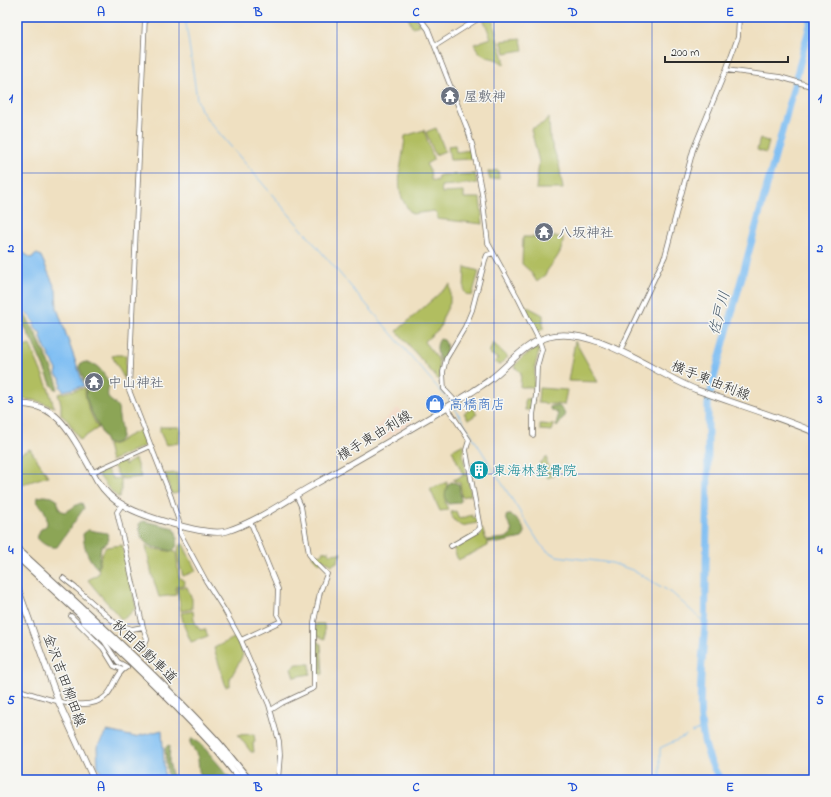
<svg xmlns="http://www.w3.org/2000/svg" width="831" height="797" font-family="'Indie Flower','Klee One',sans-serif">
<rect width="100%" height="100%" fill="#f6f6f2"/>
<filter id="ink" filterUnits="userSpaceOnUse"><feTurbulence type="fractalNoise" baseFrequency=".025" numOctaves="2"/><feDisplacementMap in="SourceGraphic" scale="8" xChannelSelector="R" yChannelSelector="G"/><feConvolveMatrix kernelMatrix="1 2 1 2 8 2 1 2 1" color-interpolation-filters="sRGB"/></filter>
<filter id="wash" filterUnits="userSpaceOnUse"><feTurbulence type="fractalNoise" baseFrequency=".012" numOctaves="4" result="noise"/><feDisplacementMap in="SourceGraphic" scale="16" xChannelSelector="R" yChannelSelector="G"/><feGaussianBlur stdDeviation="0.9" result="paint"/><feColorMatrix in="noise" values="0 0 0 0 0 0 0 0 0 0 0 0 0 0 0 0 0 1.4 0 .05"/><feComposite in="paint" operator="in"/></filter>
<g filter="url(#wash)">
<rect width="100%" height="100%" fill="#efe0c1"/>
<path fill="#f3d4be" d="M398,408L412,423L381,442L370,432Z"/>
<path fill="#b1be61" stroke="#6e7446" d="M408,17H415L420,25L412,27Z
M487,17H493L497,39L504,58V65C495,54 483,63 474,44L491,38L483,18Z
M521,39L523,50L505,53L501,41Z
M549,118L550,139L559,164L563,189H536L539,162L531,129L542,124Z
M436,128L445,151L435,155L426,132Z
M424,130L433,158V160L426,164L430,171L431,180L437,181L438,176L441,175L475,174L477,183L441,186L442,193L464,192V198H480L483,224L437,219V214L434,211L412,214C408,209 403,202 401,195C396,175 404,156 405,136Z
M760,138L769,142L766,153L757,150Z
M455,145L456,152L471,150L473,159L450,160L448,146Z
M498,170L499,178L490,180L488,172Z
M523,237H563C564,251 555,260 547,271L546,274L537,282L530,271L522,264Z
M465,267L479,271L472,296L466,294L464,291Z
M450,284V303L443,317L440,328L424,342L438,359L441,383L397,331Z
M524,305L543,315V329L537,332Z
M575,341L598,382L568,381Z
M493,343L508,357L499,365L495,362L498,359L489,353Z
M30,345L49,390L54,407L37,401L17,398V349Z
M536,348L539,349V351L535,366L534,387H520L521,373L514,366L523,357Z
M116,355H126L125,380L112,356Z
M85,388C85,403 91,415 98,428L80,440L68,421L61,415V404L58,394Z
M539,388L567,390L564,405L538,403Z
M525,399H534L532,410H525Z
M473,408L477,414L468,420L464,413Z
M540,424L554,425L552,431L540,430Z
M160,427H180L179,443L166,445L160,432Z
M141,430L146,445L111,461L107,445C120,444 118,441 128,436C132,434 136,432 141,430Z
M464,444L463,454L466,473L463,475L452,450Z
M30,449L48,476L17,486V455Z
M547,457V465L554,475L548,478L539,464Z
M135,459L141,477L123,479L122,477H119L113,465L123,461L125,465Z
M106,469L113,479L121,478V490L119,498L109,489L97,473Z
M177,473L178,493L172,494L165,474Z
M467,474L471,495L462,497L460,483L453,480Z
M447,482L445,502L448,510L440,511L430,489Z
M456,511L459,519L472,515L473,518L476,517L477,523L461,526L453,519L451,512Z
M482,528L488,546L458,560L453,547L479,532Z
M183,544L196,571L183,576C180,567 176,556 179,546Z
M122,545L136,607L131,613L122,620L96,590L88,580L98,574C99,565 100,555 106,547Z
M146,546L153,549L176,552L179,577L184,581L185,585L176,586V595L159,597L152,575Z
M329,551V554L341,553L337,562L332,565L322,559L319,564L312,556L322,554V552Z
M177,587H187L192,599V609L181,611Z
M193,611L194,619L196,625L200,630L205,629L208,636L191,642L184,626L181,613Z
M315,624H324L325,639L316,635Z
M236,637L243,655L230,679V685L226,687L214,648Z
M315,640L320,643L321,645L323,674H316Z
M297,664H310V674L294,677L291,668Z
M254,734L255,742L253,743L254,752H251L238,735Z"/>
<path fill="#8ca557" stroke="#5c6841" d="M17,301L35,332L52,369L57,382V388L56,390L52,386L33,343L17,313Z
M17,325L23,343L17,346Z
M440,339L444,340C449,346 446,356 442,363H441C438,355 434,347 440,339Z
M86,362C97,365 98,366 105,376C107,379 108,380 109,384C109,389 106,394 109,399C112,402 116,403 118,408C119,411 118,414 119,417C121,431 127,444 107,444L90,409L86,397V386L79,367L81,363Z
M552,406H559L564,411L565,416L557,427L556,425L558,416L557,413L550,409V407Z
M451,482L456,483L459,485L461,501L459,503L448,504C443,497 445,487 451,482Z
M44,496L52,497L57,500L60,510L64,512C72,510 75,504 82,503L84,508L57,547C48,548 43,544 37,538L40,530L47,525C47,515 45,509 37,502L38,497Z
M508,515H511C518,520 525,526 524,535L522,538L498,543L488,542L487,540L506,538L512,533C512,527 507,523 506,516Z
M143,521L174,528C178,535 180,548 171,551C161,547 149,550 143,539C140,536 140,529 139,524Z
M88,530L107,533L109,539L107,543L101,546L98,569C88,559 84,549 83,534Z
M192,738L201,744L232,780H204C196,771 200,765 197,755C195,751 192,747 190,743Z
M168,745L170,746L169,761L173,780H168L165,749Z"/>
<path fill="#7ebef3" stroke="#54748f" d="M17,242L19,243L21,251L31,258L37,254L41,256L56,290L57,308L84,386L63,391L60,386L61,384L60,378L56,375L57,370C51,358 42,346 40,332C34,329 35,327 34,322C32,317 27,315 25,312C22,309 22,303 17,299Z
M162,730L165,780H107L98,768L97,747L107,731L135,737Z"/>
<g fill="none" stroke-linecap="round" stroke-linejoin="round">
<path stroke="#7ebef3" stroke-width="1" d="M185,17L197,99L201,110L208,120L451,403
M454,407L540,544L547,551L557,556L612,563L632,570L672,593L705,623
M692,733L702,728
M660,780V748L686,736"/>
<path stroke="#7ebef3" stroke-width="7" d="M721,780C690,737 702,673 705,623C706,603 706,583 706,562C708,510 708,457 708,404L714,378L783,128L812,17"/>
</g>
</g>
<g filter="url(#ink)">
<g fill="none" stroke-linecap="round" stroke-linejoin="round">
<path stroke="#c8bca3" stroke-width="4" stroke-dasharray="4 2" stroke-linecap="butt" d="M127,667L143,649"/>
<defs>
<path id="minor" d="M145,17L129,390L171,497L180,525V533L206,581L225,611L241,640L269,705L279,741L280,755L278,780
M419,17L428,29L468,131L473,147L482,194L488,243L518,298L539,340L542,349L537,367L536,395L533,415V435
M435,46L481,17
M726,70L780,77L814,87
M620,351L665,256L693,150L726,70L738,37L739,17
M456,402L444,389L443,372L446,359L465,327L472,310L485,260L487,255L493,253
M447,407L469,440L466,450L480,528L477,531L451,546
M93,472L151,446
M122,505L117,512L143,627L147,639L143,649
M63,578L77,589L114,622L123,626L132,629L143,627
M80,615L83,622L104,641L118,662L127,667
M71,616L103,648L114,666L123,670
M241,640L281,621L277,614L278,589L250,521
M17,689C39,696 87,715 106,696C115,687 115,674 127,667
M271,710L282,703L314,688V622L320,592L327,574L315,562L309,554L301,506L296,495"/>
<path id="major" d="M17,404C50,404 62,419 78,446C84,457 91,469 97,480C104,491 111,499 123,505C141,516 207,537 227,531C256,522 282,503 308,488C363,457 418,425 472,392C479,387 486,383 492,378C510,364 525,343 548,337C593,324 655,374 697,390C736,404 776,416 814,432
M17,586L59,703L94,780"/>
<path id="highway" d="M17,549C84,610 152,671 214,738C226,751 237,766 249,780
M17,556C83,617 150,676 210,742C221,754 230,767 241,780"/>
</defs>
<use href="#minor" stroke="#706a60" stroke-width="5.5"/>
<use href="#major" stroke="#706a60" stroke-width="7"/>
<use href="#highway" stroke="#706a60" stroke-width="8"/>
<use href="#minor" stroke="#fff" stroke-width="4"/>
<use href="#major" stroke="#fff" stroke-width="5.5"/>
<use href="#highway" stroke="#fff" stroke-width="6"/>
</g>
</g>
<path fill="none" stroke="#1d4ed8" stroke-width="1" stroke-opacity="0.55" d="M179,17V780M337,17V780M494,17V780M652,17V780M17,173H814M17,323H814M17,474H814M17,624H814"/>
<defs>
<symbol id="temple-disc" viewBox="-11 -11 22 22"><circle r="9.5" fill="#6b7280" stroke="#f6f6f2"/><path d="M0-6L5-2H3V0L6.5 2.5H4V6H1.5V3h-3V6H-4V2.5H-6.5L-3 0V-2H-5Z" fill="#fff"/></symbol>
<symbol id="shop-disc" viewBox="-11 -11 22 22"><circle r="9.5" fill="#3f7fe0" stroke="#f6f6f2"/><path d="M-5-2.5h2.3a2.7 3.5 0 0 1 5.4 0H5L5.5 6h-11ZM-1.5-2.5h3a1.5 2.3 0 0 0-3 0Z" fill="#fff"/></symbol>
<symbol id="building-disc" viewBox="-11 -11 22 22"><circle r="9.5" fill="#0f9aa8" stroke="#f6f6f2"/><path d="M-4-6H4V6H1V3H-1V6H-4ZM-2.5-4.3h1.7v1.8h-1.7ZM.8-4.3h1.7v1.8H.8ZM-2.5-1h1.7V.8h-1.7ZM.8-1h1.7V.8H.8Z" fill="#fff"/></symbol>
</defs>
<g fill-rule="evenodd">
<use href="#temple-disc" x="439" y="85" width="22" height="22"/>
<use href="#temple-disc" x="533" y="221" width="22" height="22"/>
<use href="#temple-disc" x="83" y="371" width="22" height="22"/>
<use href="#shop-disc" x="424" y="393" width="22" height="22"/>
<use href="#building-disc" x="468" y="459" width="22" height="22"/>
</g>
<g text-anchor="middle" stroke-width="3" stroke-linejoin="round" paint-order="stroke">
<g font-size="14" fill="#5b616d" stroke="#f6f6f2" text-anchor="start">
<text x="464" y="101">屋敷神</text>
<text x="558" y="237">八坂神社</text>
<text x="108" y="387">中山神社</text>
</g>
<g font-size="14" fill="#2b2b2b" stroke="#f6f6f2">
<text transform="translate(711 380) rotate(22)" y="5">横手東由利線</text>
<text transform="translate(374 435) rotate(-31)" y="5">横手東由利線</text>
<text transform="translate(145 651) rotate(44)" y="5">秋田自動車道</text>
<text transform="translate(65 680) rotate(70)" y="5">金沢吉田柳田線</text>
</g>
<g font-size="14" fill="#366cbe" stroke="#f6f6f2" text-anchor="start">
<text x="449" y="409">高橋商店</text>
</g>
<g font-size="14" fill="#0d838f" stroke="#f6f6f2" text-anchor="start">
<text x="493" y="475">東海林整骨院</text>
</g>
<g font-size="15" font-style="italic" fill="#445767" stroke="#f6f6f2">
<text transform="translate(719 313) rotate(-75)" y="5">佐戸川</text>
</g>
</g>
<rect width="831" height="797" fill="none" stroke="#f6f6f2" stroke-width="44"/>
<path d="M665 56v6h123v-6" fill="none" stroke="#2b2b2b" stroke-width="2"/>
<text x="671" y="56" font-size="12" fill="#2b2b2b" stroke="#f6f6f2" stroke-width="3" paint-order="stroke">200 m</text>
<rect x="22" y="22" width="787" height="753" fill="none" stroke="#1d4ed8" stroke-width="1.5"/>
<g font-size="13" text-anchor="middle" font-weight="bold" fill="#1d4ed8">
<text x="101" y="16">A</text>
<text x="258" y="16">B</text>
<text x="416" y="16">C</text>
<text x="573" y="16">D</text>
<text x="730" y="16">E</text>
<text x="11" y="102">1</text>
<text x="820" y="102">1</text>
<text x="11" y="252">2</text>
<text x="820" y="252">2</text>
<text x="11" y="403">3</text>
<text x="820" y="403">3</text>
<text x="11" y="554">4</text>
<text x="820" y="554">4</text>
<text x="11" y="704">5</text>
<text x="820" y="704">5</text>
<text x="101" y="791">A</text>
<text x="258" y="791">B</text>
<text x="416" y="791">C</text>
<text x="573" y="791">D</text>
<text x="730" y="791">E</text>
</g>
</svg>
